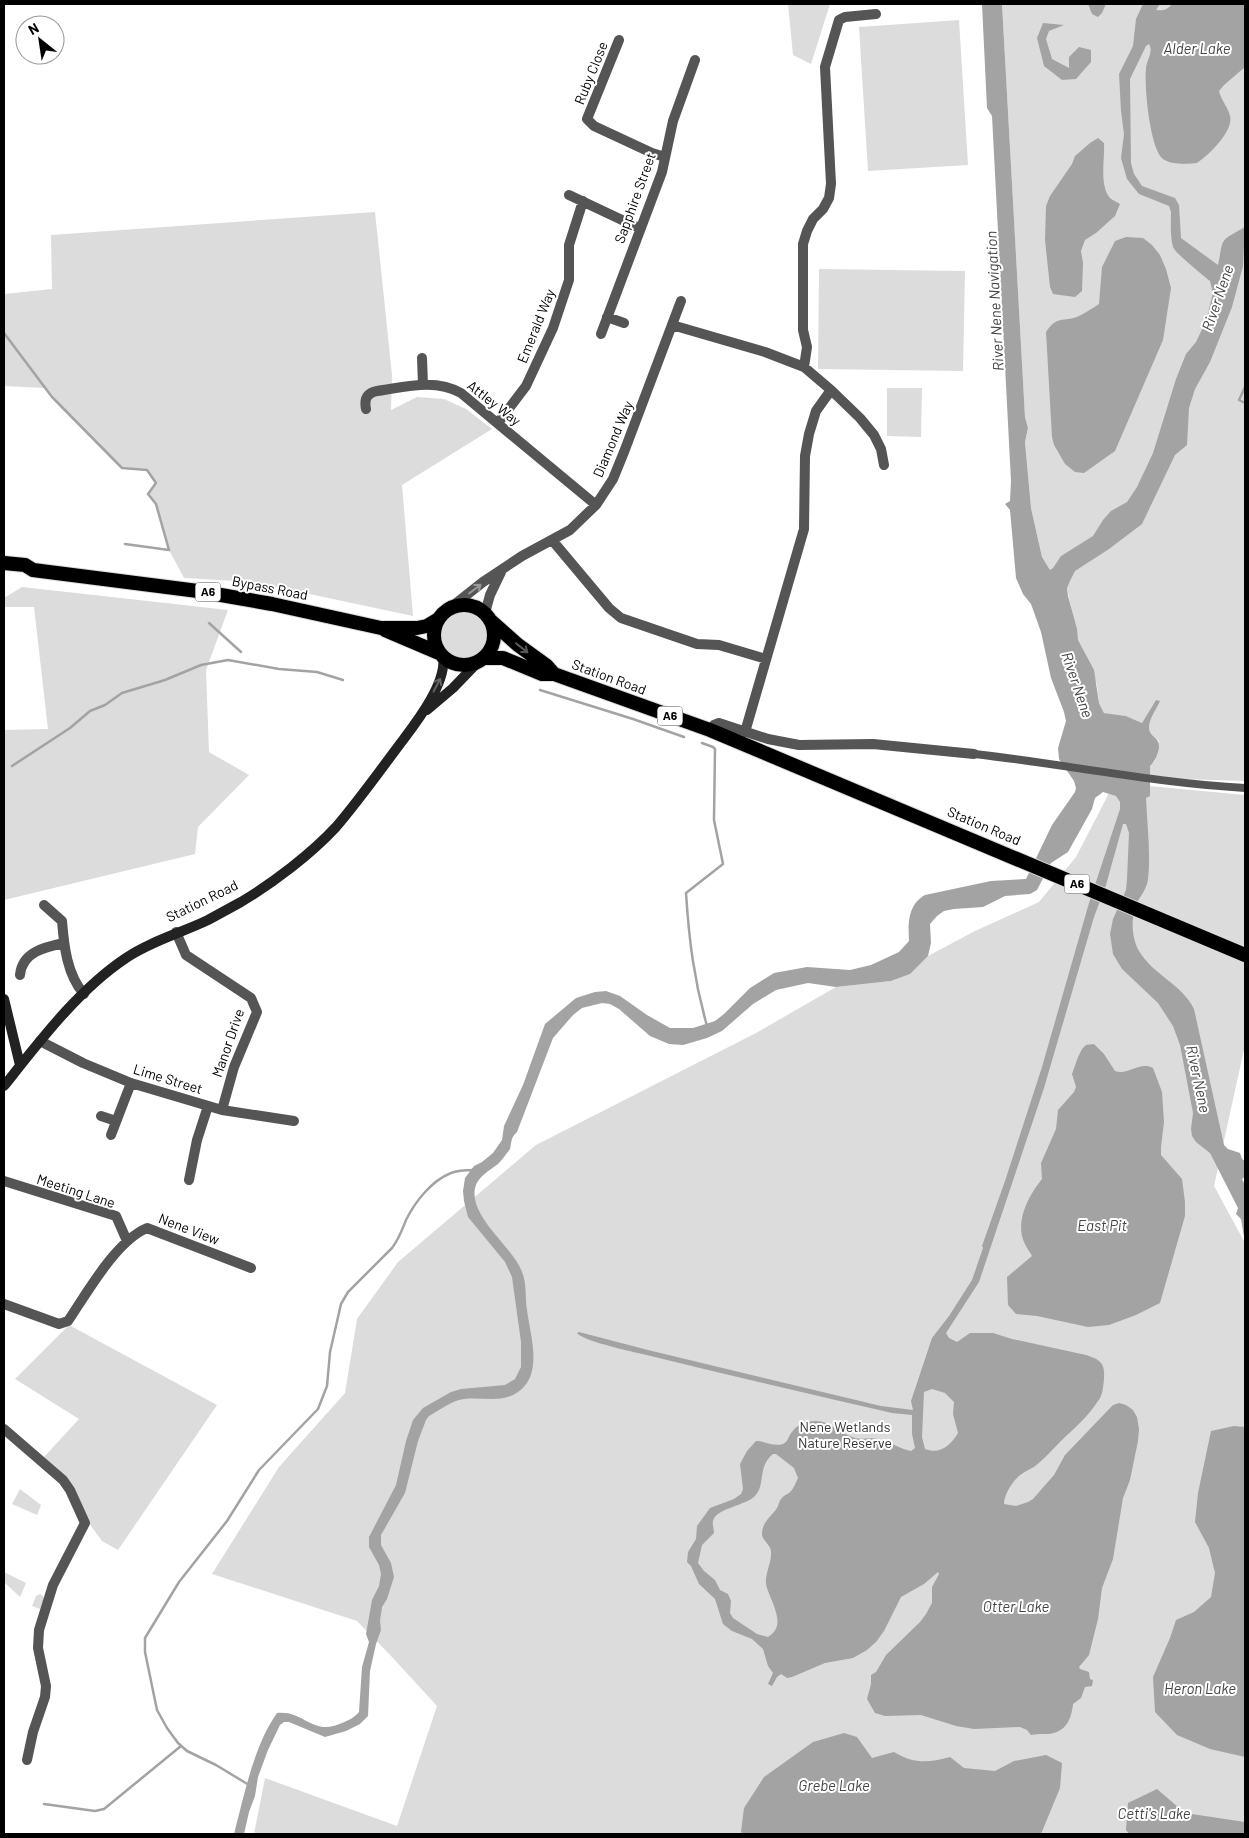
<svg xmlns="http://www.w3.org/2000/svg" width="1249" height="1838" font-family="Barlow,sans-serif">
<rect width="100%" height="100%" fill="#fff"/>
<path fill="#dcdcdc" d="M788,4H830L811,64L793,55Z
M1002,4H1245V781L1150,778V766L1155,761L1159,741L1149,732L1148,726L1156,700L1142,723L1126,716L1104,713L1099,703L1097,685L1078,640L1067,588L1050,570L1042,557L1031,508L1025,442L1028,428L1025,417Z
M959,20L968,165L868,171L859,27Z
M375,212L392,375L391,410L417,397L444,399L466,409L492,429L402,485L413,616L253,582L184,578L169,550L156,504L148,494L156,483L148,471L122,468L52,398L45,388L4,386V294L52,289L51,235Z
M819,269L965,271L963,371L818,369Z
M887,388H922L921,437L887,436Z
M22,587L228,610L206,670L209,752L249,775L198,827L195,854L4,900V730L48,729L34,607H4V598Z
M441 635a23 23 0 1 1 46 0a23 23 0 1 1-46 0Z
M1114,780L1149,786L1245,795V1045L1214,1186L1245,1243V1834H254L265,1778L397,1826L437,1706L392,1657L357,1621L212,1574L279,1467L345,1393L357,1319L398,1262L536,1145L756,1033L836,987L891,981L909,974L928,956L975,931L1039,902L1076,857L1106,799Z
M69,1325L217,1405L118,1550L102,1541L91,1526L73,1487L59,1470L44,1457L79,1419L15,1379Z
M20,1489L41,1505L37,1515L12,1504Z
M4,1572L26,1583L20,1597L4,1582Z
M40,1594L43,1596L44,1599L40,1609L32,1606L36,1596Z"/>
<path fill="#a3a3a3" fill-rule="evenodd" d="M982,4H1002L1025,417L1028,428L1025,442L1031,508L1042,557L1050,570L1053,568L1061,556L1093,536L1103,520L1111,511L1127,502L1137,487L1153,453L1176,379L1186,354L1196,342L1206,321L1213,293L1210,281C1204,276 1175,253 1173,247C1170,236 1171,223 1171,212L1169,206L1139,194L1127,179L1121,158L1124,134L1121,111L1119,74L1133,46L1136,19L1143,4H1160L1156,10C1163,11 1167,10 1172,4H1245V67L1224,85L1219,91C1221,100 1228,107 1230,116C1234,131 1208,156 1197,163C1188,164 1171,165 1163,159C1150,149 1144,86 1146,69C1146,61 1154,52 1149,44L1146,46L1130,79L1131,163L1134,174L1142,186L1175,198L1179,205L1181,238L1218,265C1224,236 1219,242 1245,227L1243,266L1232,307L1210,362L1195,389L1189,408L1187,445L1175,455L1142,524L1109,549L1075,571L1070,581L1067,588L1068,596L1077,629L1078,640L1094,670L1099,703L1104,713L1126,716L1142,723L1156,700L1160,701C1157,708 1149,719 1149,727C1148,738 1163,736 1158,752C1156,758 1155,761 1150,766V796L1146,798C1147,824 1151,853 1148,879C1147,887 1143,893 1139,899C1130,914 1131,937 1139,951C1153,975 1182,984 1194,1009L1224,1145L1228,1149L1240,1153L1242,1159L1245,1161V1177L1242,1179L1245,1185V1243L1241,1219L1236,1214L1238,1208L1210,1153L1196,1142L1192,1136L1191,1129L1193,1113L1180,1045L1173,1026L1158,1003L1122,969L1113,954L1110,934L1113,919L1126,890L1127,879L1129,833L1126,824H1123L1106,885L1094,917L1044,1088L979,1282L946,1333L949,1338L957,1342L970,1333H993L1012,1339L1086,1355C1101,1360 1105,1363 1104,1379C1103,1387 1103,1395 1098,1401C1088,1417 1072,1430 1059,1443C1051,1451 1043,1460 1034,1467C1027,1471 1021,1473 1015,1480C1010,1486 1004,1496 1004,1504L1016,1506L1028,1502L1033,1499L1054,1475L1065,1455L1113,1405L1119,1403L1126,1405L1133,1410L1137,1417L1139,1429L1138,1441L1130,1480L1123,1498L1113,1559L1102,1588L1098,1619L1089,1655L1079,1667L1080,1669L1089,1672L1090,1679L1093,1680L1092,1686L1085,1687L1081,1698L1073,1704C1071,1722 1064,1735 1043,1734C1038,1734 1036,1734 1031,1735L1027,1730L1020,1727L974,1729L956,1726L921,1715L885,1716L875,1713L867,1699L871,1684V1675L876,1672L886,1655L920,1622L926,1614L932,1603V1587L939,1574L938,1572L924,1584L901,1597L884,1631L876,1642L867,1650L853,1658L825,1663L792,1677L787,1678L781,1674L777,1677L772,1686L768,1684L773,1673L768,1666L763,1649L752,1639L732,1631L723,1624L715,1599L699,1584L691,1566L687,1562L688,1552L696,1539L697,1526L710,1508L734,1499L741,1494L743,1489L740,1464L747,1451L756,1441C765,1441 773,1447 783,1444C789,1441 788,1436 792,1432C797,1424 807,1421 816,1421C830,1421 841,1434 855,1438C862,1440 870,1437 878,1439C890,1441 899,1449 911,1451L915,1448L912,1434V1415L892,1413C817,1396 742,1378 667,1360C650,1355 585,1343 577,1333L579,1332L648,1350L881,1406L913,1410L911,1401L932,1338L949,1316L972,1280L983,1248L982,1246L1005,1181L1042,1067L1089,903L1120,809V802L1116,796L1103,792L1095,798L1092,809L1068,852L1051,863L1037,890L1030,894L1005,896L983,907L954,909L944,911L937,916L930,924L931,943L928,956L910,974L891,981L836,987L808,983L776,990L753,1004L722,1031L707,1038L683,1045L669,1044L650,1036L619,1009L610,1004L602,1003L582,1008L573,1015L553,1038L517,1132C510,1138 512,1142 510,1149C506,1154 502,1160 498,1164C489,1171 478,1176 475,1188C469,1217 513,1247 522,1272C527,1284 525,1298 527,1310C530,1335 544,1374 518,1392C500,1405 478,1395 459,1400C449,1403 438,1411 429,1416L426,1420L418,1441L405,1493L381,1535V1545L391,1563L394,1577L387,1599L382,1607L380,1621L381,1630L376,1644L370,1671L368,1716L360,1724L346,1731L325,1737L289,1722H284L280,1725L268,1750L258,1777L255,1796L249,1812L244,1834H234C244,1796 254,1745 277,1713C304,1710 313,1737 342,1723C349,1720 354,1718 359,1712L362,1667L369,1642L366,1634L372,1600L379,1586L381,1574L379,1565L369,1547V1537L396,1485L406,1441L413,1420L423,1408L451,1392L461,1389L505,1385L515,1379L521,1367V1342L512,1277L505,1262L468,1217L464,1201L463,1191L465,1178L474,1166L482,1162L493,1153L502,1140L504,1126L523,1085L545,1024L576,998L595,992L606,991L620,996L647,1015L670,1028H693L715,1021L724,1014L750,988L774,973L807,967L850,970L871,965L899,952L909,941C908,922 908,905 925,895L991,881L1026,879L1052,825L1075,792L1076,788L1074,781L1059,759L1058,748L1066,721L1064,712L1051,678L1041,632L1031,604L1023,594L1016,578L1010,510L1005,504L1010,501L1011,481L992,116L987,108ZM932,1389L945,1393L954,1402L953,1414L958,1433C951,1445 940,1455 925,1449L922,1437L924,1392ZM773,1454H776L794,1468L798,1478C796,1482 794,1488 791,1491C789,1494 784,1495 782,1498C779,1500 779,1505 777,1508C771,1517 762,1522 762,1534C762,1540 770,1544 771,1551C772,1562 765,1573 766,1584C769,1600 789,1625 768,1637L757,1634L733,1618L730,1613L731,1601L728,1594L720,1590L715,1580L704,1571L698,1563L702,1545L714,1533C714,1529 712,1524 713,1521C716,1508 745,1506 755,1496C766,1484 757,1467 773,1454Z
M1088,4H1106L1102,13L1098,17L1092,14Z
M1043,23L1064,25L1049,31L1046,39L1052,59L1069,68V57L1079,47L1091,50V62L1076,79L1062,80L1044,66L1037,38Z
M1098,138L1104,143C1105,159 1099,185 1110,198C1112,200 1117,202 1120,204L1115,216L1096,233L1085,240L1081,251L1083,263L1082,291L1075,297L1053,294L1050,287L1045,240L1046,206L1050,196L1072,164L1075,156L1090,143Z
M1126,237L1143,238L1152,245L1160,255L1166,269L1171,288L1163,340L1115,451L1084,473L1075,472L1065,464L1054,445L1052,437L1046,332C1056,318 1058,321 1074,318C1083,315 1091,309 1099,304L1102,267L1115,241Z
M1094,1044L1104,1054L1115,1071C1128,1076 1139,1061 1153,1068L1162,1092L1164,1122L1161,1147V1155L1182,1179L1185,1202V1216L1160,1303L1136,1315L1109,1325L1088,1327L1037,1316L1016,1314L1008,1305L1007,1277L1032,1256C1030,1252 1026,1247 1024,1242C1015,1221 1029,1195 1042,1179L1041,1163L1056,1129L1058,1110L1074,1092L1076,1087L1072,1074L1078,1057L1082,1049L1086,1045Z
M1234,1426L1245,1427V1757L1210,1749L1177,1735L1155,1712L1153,1677L1170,1638L1176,1620L1194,1612L1211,1597L1215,1573L1209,1548L1195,1522L1198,1493L1211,1431Z
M844,1733L857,1737L872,1758L894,1752C914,1764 928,1763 950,1757L964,1768L995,1771L1014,1761L1046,1755L1062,1763L1060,1788L1041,1834H743L741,1832L744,1808L764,1777L813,1742Z
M1157,1789L1185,1813L1245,1822V1834H1129L1126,1830L1128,1803Z"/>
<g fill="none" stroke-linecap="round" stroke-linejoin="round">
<path stroke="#a3a3a3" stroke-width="2.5" d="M4,333L52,397L122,468L147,470L156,483L148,494L156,504L169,550L125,544
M1245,387L1239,400L1245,403
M209,623L241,652
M540,690L633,719L684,737
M702,743L713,747L715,749L714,820L723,864L686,893C689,940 694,980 707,1026
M12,766L70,728L90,711L105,705L122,693L165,680L201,665L228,660L279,669L317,672L343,680
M249,1785L216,1765L187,1751L178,1743L167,1728L157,1710L145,1652V1638L179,1582L227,1521L259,1470L318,1409L327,1386L330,1352L341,1304L348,1292L392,1248C399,1239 402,1230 406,1220C415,1202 431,1181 451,1173C458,1170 467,1170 474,1170
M44,1804L95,1811L104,1809L181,1746"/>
<defs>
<path id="trunk" d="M4,563L25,565L33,570L198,591L272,604L381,628H417L427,626L437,620
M434 635a30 30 0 1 1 60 0a30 30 0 1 1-60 0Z
M491,621L518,645L547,666L554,674
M385,630L439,653
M484,658H503L542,674H554L710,730L1245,955"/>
</defs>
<use href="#trunk" stroke="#dbdbdb" stroke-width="16"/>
<path stroke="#555" stroke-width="8" d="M974,754C1064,764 1154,783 1245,788"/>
<path stroke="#555" stroke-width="10" d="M619,40L587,119L594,126L652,153L665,157
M569,195L639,228
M607,317L624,323
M672,325L765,352L804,367L831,390L860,418L874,435L881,449L884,465
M601,334L662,172L673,121L695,60
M422,358L423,385
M804,367L807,347L803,330V244L807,231L813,219L823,209L829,198L831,184L825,67L839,20L845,17L876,14
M366,409C364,399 367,393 377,391C405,387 435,378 461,393L596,505
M498,423L526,386L553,328L569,280V245L583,201
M552,540L609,608L621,618L697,644L719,645L766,659
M450,608L483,582L522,556L570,530L596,505L613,479L624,452L681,301
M485,613L490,595L501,572
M710,730L714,725L719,723L768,739L799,745L873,744L974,754
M745,732L804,529L805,456L809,434L816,411L831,390
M44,905L62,921C64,946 67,975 84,994
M176,932L186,955L251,998L257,1012L234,1067L222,1110
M20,975C22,952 45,947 64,943
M40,1041L83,1063L131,1083L222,1110L294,1121
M101,1116L116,1121
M111,1135L131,1083
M189,1180L197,1140L208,1106
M4,1181L116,1216L127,1241
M4,1304L59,1324L68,1321C87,1293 116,1241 147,1228L251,1268
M4,1429L63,1480L70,1490L85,1523L53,1585L39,1630L38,1648L46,1686L45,1697L33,1732L27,1760"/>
<path stroke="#222" stroke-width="10" d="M427,710L453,688L479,661
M4,999L20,1065
M4,1086C39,1042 78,990 126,958C151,941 181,933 208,920C219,914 230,908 241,902C273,883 311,854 336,827C360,799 381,769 403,740C418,720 447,682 443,657"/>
<use href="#trunk" stroke="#000" stroke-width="14"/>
</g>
<defs><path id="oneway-shaft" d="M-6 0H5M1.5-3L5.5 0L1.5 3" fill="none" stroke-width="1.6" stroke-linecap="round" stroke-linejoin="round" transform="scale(1.25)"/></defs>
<use stroke="#999" href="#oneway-shaft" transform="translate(475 589) rotate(-37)"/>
<use stroke="#595959" href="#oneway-shaft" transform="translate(522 648) rotate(38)"/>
<use stroke="#646464" href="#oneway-shaft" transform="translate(437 685) rotate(-62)"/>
<g text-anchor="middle" stroke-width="4" stroke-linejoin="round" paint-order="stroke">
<g fill="#fff" stroke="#4c4c4c" stroke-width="1">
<rect x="195.5" y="582.5" width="25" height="19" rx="4"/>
<rect x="657.5" y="706.5" width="25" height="19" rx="4"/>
<rect x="1064.5" y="874.5" width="25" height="19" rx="4"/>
</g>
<g font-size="12" font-weight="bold" fill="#000">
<text x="208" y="596">A6</text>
<text x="670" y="720">A6</text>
<text x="1077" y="888">A6</text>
</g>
<g font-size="14" fill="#000" stroke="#fff">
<text transform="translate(591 73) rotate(-68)" y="5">Ruby Close</text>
<text transform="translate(635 198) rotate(-70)" y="5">Sapphire Street</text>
<text transform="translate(536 326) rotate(-68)" y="5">Emerald Way</text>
<text transform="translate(494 403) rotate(38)" y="5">Attley Way</text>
<text transform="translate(613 439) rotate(-67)" y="5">Diamond Way</text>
<text transform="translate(270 588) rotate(11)" y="5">Bypass Road</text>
<text transform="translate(609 677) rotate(20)" y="5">Station Road</text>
<text transform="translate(984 826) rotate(23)" y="5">Station Road</text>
<text transform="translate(202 901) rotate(-26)" y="5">Station Road</text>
<text transform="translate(228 1043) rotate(-71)" y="5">Manor Drive</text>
<text transform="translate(168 1079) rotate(17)" y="5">Lime Street</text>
<text transform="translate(76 1191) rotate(18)" y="5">Meeting Lane</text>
<text transform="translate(189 1229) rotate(21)" y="5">Nene View</text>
</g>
<g font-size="14" fill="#333" stroke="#fff">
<text x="845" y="1432">Nene Wetlands<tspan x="845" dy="16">Nature Reserve</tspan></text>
</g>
<g font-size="15" font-style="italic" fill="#444" stroke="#fff">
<text x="1197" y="54">Alder Lake</text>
<text transform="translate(1218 298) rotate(-71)" y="5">River Nene</text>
<text transform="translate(995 301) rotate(-93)" y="5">River Nene Navigation</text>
<text transform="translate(1077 685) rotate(71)" y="5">River Nene</text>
<text transform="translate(1198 1079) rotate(78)" y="5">River Nene</text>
<text x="1102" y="1231">East Pit</text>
<text x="1016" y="1612">Otter Lake</text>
<text x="1200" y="1694">Heron Lake</text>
<text x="834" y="1791">Grebe Lake</text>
<text x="1154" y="1819">Cetti's Lake</text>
</g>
</g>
<rect width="1249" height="1838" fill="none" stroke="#000000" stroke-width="10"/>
<g transform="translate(40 40) rotate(330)"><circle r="24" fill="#ffffff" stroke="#999999"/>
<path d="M0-4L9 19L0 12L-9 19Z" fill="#000000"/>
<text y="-8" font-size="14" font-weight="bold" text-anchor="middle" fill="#000000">N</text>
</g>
</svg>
